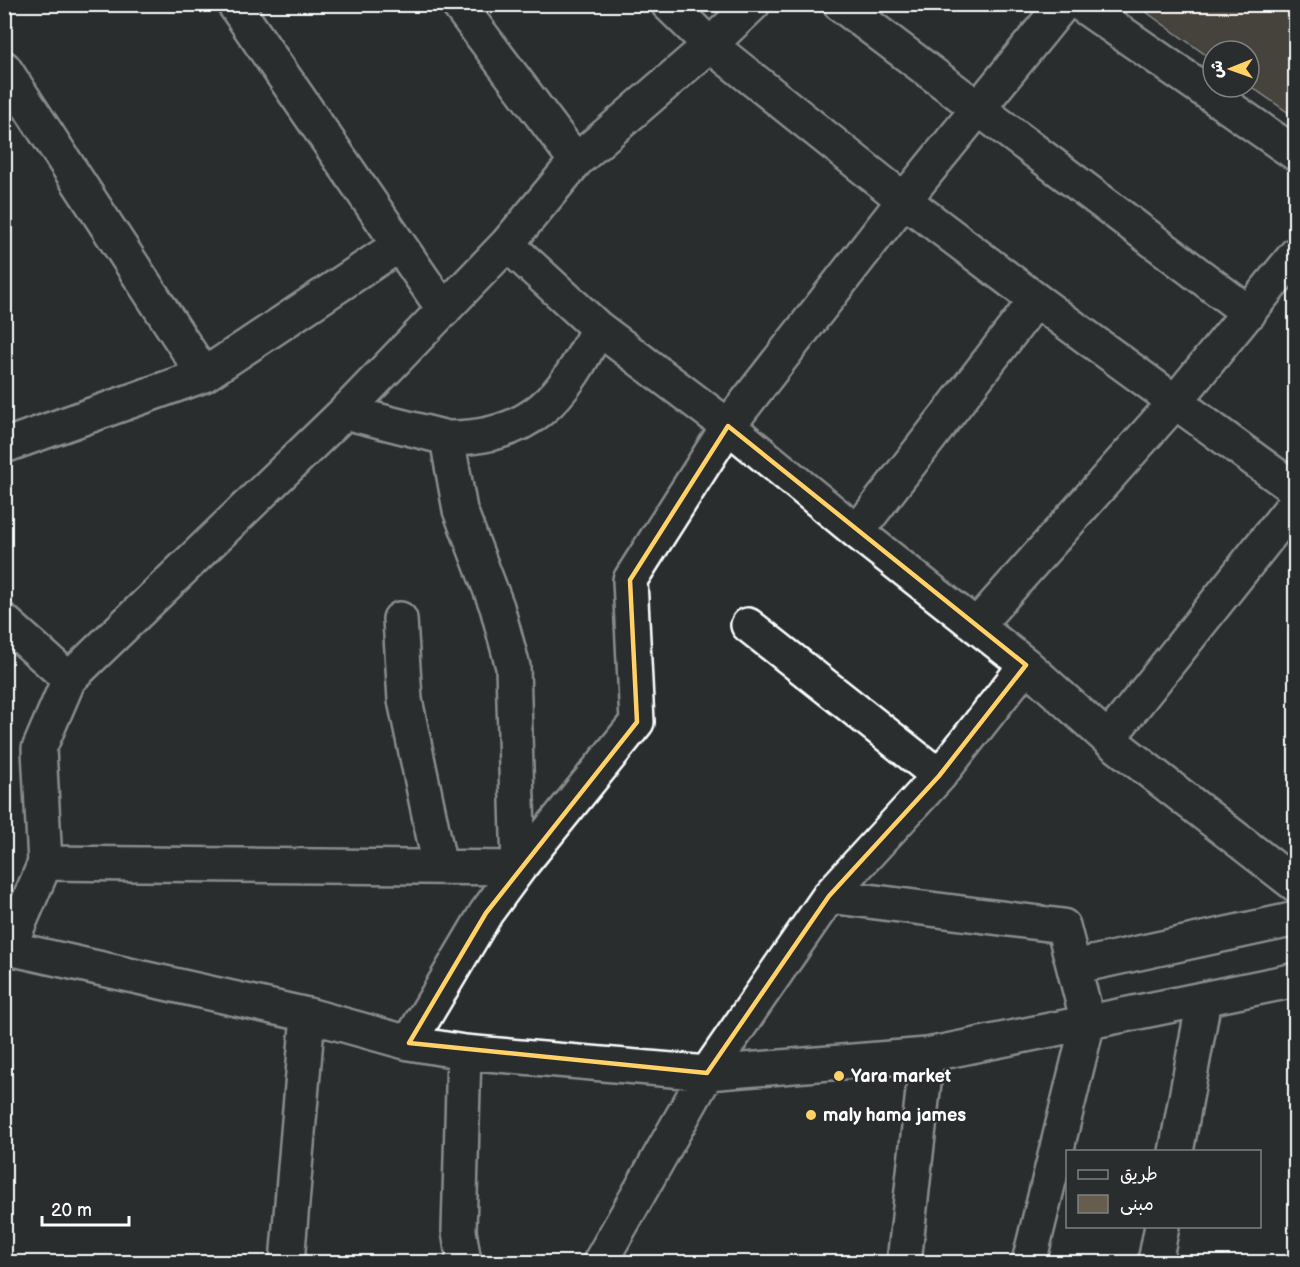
<svg xmlns="http://www.w3.org/2000/svg" width="1300" height="1267" font-family="'Balsamiq Sans','Playpen Sans Arabic',sans-serif">
<rect width="100%" height="100%" fill="#2a2d2e"/>
<filter id="ink" filterUnits="userSpaceOnUse"><feTurbulence type="fractalNoise" baseFrequency=".0167" numOctaves="2"/><feDisplacementMap in="SourceGraphic" scale="12" xChannelSelector="R" yChannelSelector="G"/><feConvolveMatrix kernelMatrix="1 2 1 2 8 2 1 2 1" color-interpolation-filters="sRGB"/></filter>
<g filter="url(#ink)">
<path fill="#665d4e" stroke="#fff" stroke-width="1.5" d="M1135,4H1296V118L1249,85V51H1213V60Z"/>
<g fill="none" stroke-linecap="round" stroke-linejoin="round">
<defs>
<path id="minor" d="M234,4L444,310
M458,4L576,161
M668,4L710,45L904,200L1036,300L1296,490
M840,4L1249,313
M1080,4L1296,154
M4,68L204,375
M507,244L598,328L728,426L857,532L1026,665L1108,739L1296,885
M345,412L447,438L460,510L497,607L513,667L519,868
M447,438C531,439 564,397 598,328
M4,446L204,375L399,245
M857,532L1036,300
M400,619L405,700L440,867
M4,621L69,679
M748,625L939,776
M976,626L1175,402L1296,254
M1108,739L1296,502
M45,863L519,868
M829,896L1063,926L1088,1022L1029,1262
M4,947L308,1015L409,1043L464,1052L707,1073L927,1055L1296,980
M9,947L45,863L39,749L69,679L345,412L507,244L576,161L710,45L753,4
M1074,967L1296,919
M409,1043L486,913L519,868L637,722L630,580L728,426L904,200L1063,4
M1176,1152L1204,1000
M287,1262L308,1015
M464,1262L459,1231L464,1052
M600,1262L707,1073L829,896L939,776L1026,665
M904,1262L927,1055
M1155,1262L1162,1226"/>
</defs>
<use href="#minor" stroke="#fff" stroke-width="38"/>
<use href="#minor" stroke="#2a2d2e" stroke-width="33"/>
</g>
</g>
<path d="M0 0H1300V1267H0ZM728,426L1026,665L939,776L829,896L707,1073L409,1043L486,913L637,722L630,580Z" fill="#2a2d2e" fill-opacity=".55" fill-rule="evenodd"/>
<path fill="none" stroke="#ffd166" stroke-width="4.5" stroke-linejoin="round" d="M728,426L1026,665L939,776L829,896L707,1073L409,1043L486,913L637,722L630,580Z"/>
<g fill="#ffd166" stroke="#2a2d2e" stroke-width="2">
<circle cx="839" cy="1076" r="6"/>
<circle cx="811" cy="1115" r="6"/>
</g>
<g text-anchor="middle" stroke-width="4.5" stroke-linejoin="round" paint-order="stroke">
<g font-size="18" font-weight="bold" fill="#fff" stroke="#2a2d2e" text-anchor="start">
<text x="851" y="1082">Yara market</text>
<text x="823" y="1121">maly hama james</text>
</g>
</g>
<rect width="1300" height="1267" fill="none" stroke="#2a2d2e" stroke-width="24"/>
<rect x="12" y="12" width="1276" height="1243" fill="none" stroke="#fff" stroke-width="2" filter="url(#ink)"/>
<rect x="1066" y="1150" width="195" height="78" fill="#2a2d2e" stroke="#7f8182" stroke-width="1.5"/>
<rect x="1078" y="1170" width="30" height="9" fill="#2a2d2e" stroke="#7f8182" stroke-width="1.5"/>
<text x="1120" y="1180" font-size="18" fill="#ffffff">طريق</text>
<rect x="1078" y="1195" width="30" height="18" fill="#665d4e" stroke="#7f8182" stroke-width="1.5"/>
<text x="1120" y="1210" font-size="18" fill="#ffffff">مبنى</text>
<g transform="translate(1231 69) rotate(269)"><circle r="28" fill="#2a2d2e" stroke="#7f8182" stroke-width="1.5"/>
<path d="M0-4.5L10 22L0 15L-10 22Z" fill="#ffd166"/>
<text y="-9" font-size="16" font-weight="bold" text-anchor="middle" fill="#ffffff">ش</text>
</g>
<path d="M42 1216v9h87v-9" fill="none" stroke="#ffffff" stroke-width="3"/>
<text x="51" y="1216" font-size="18" fill="#ffffff" stroke="#2a2d2e" stroke-width="4.5" paint-order="stroke">20 m</text>
</svg>
